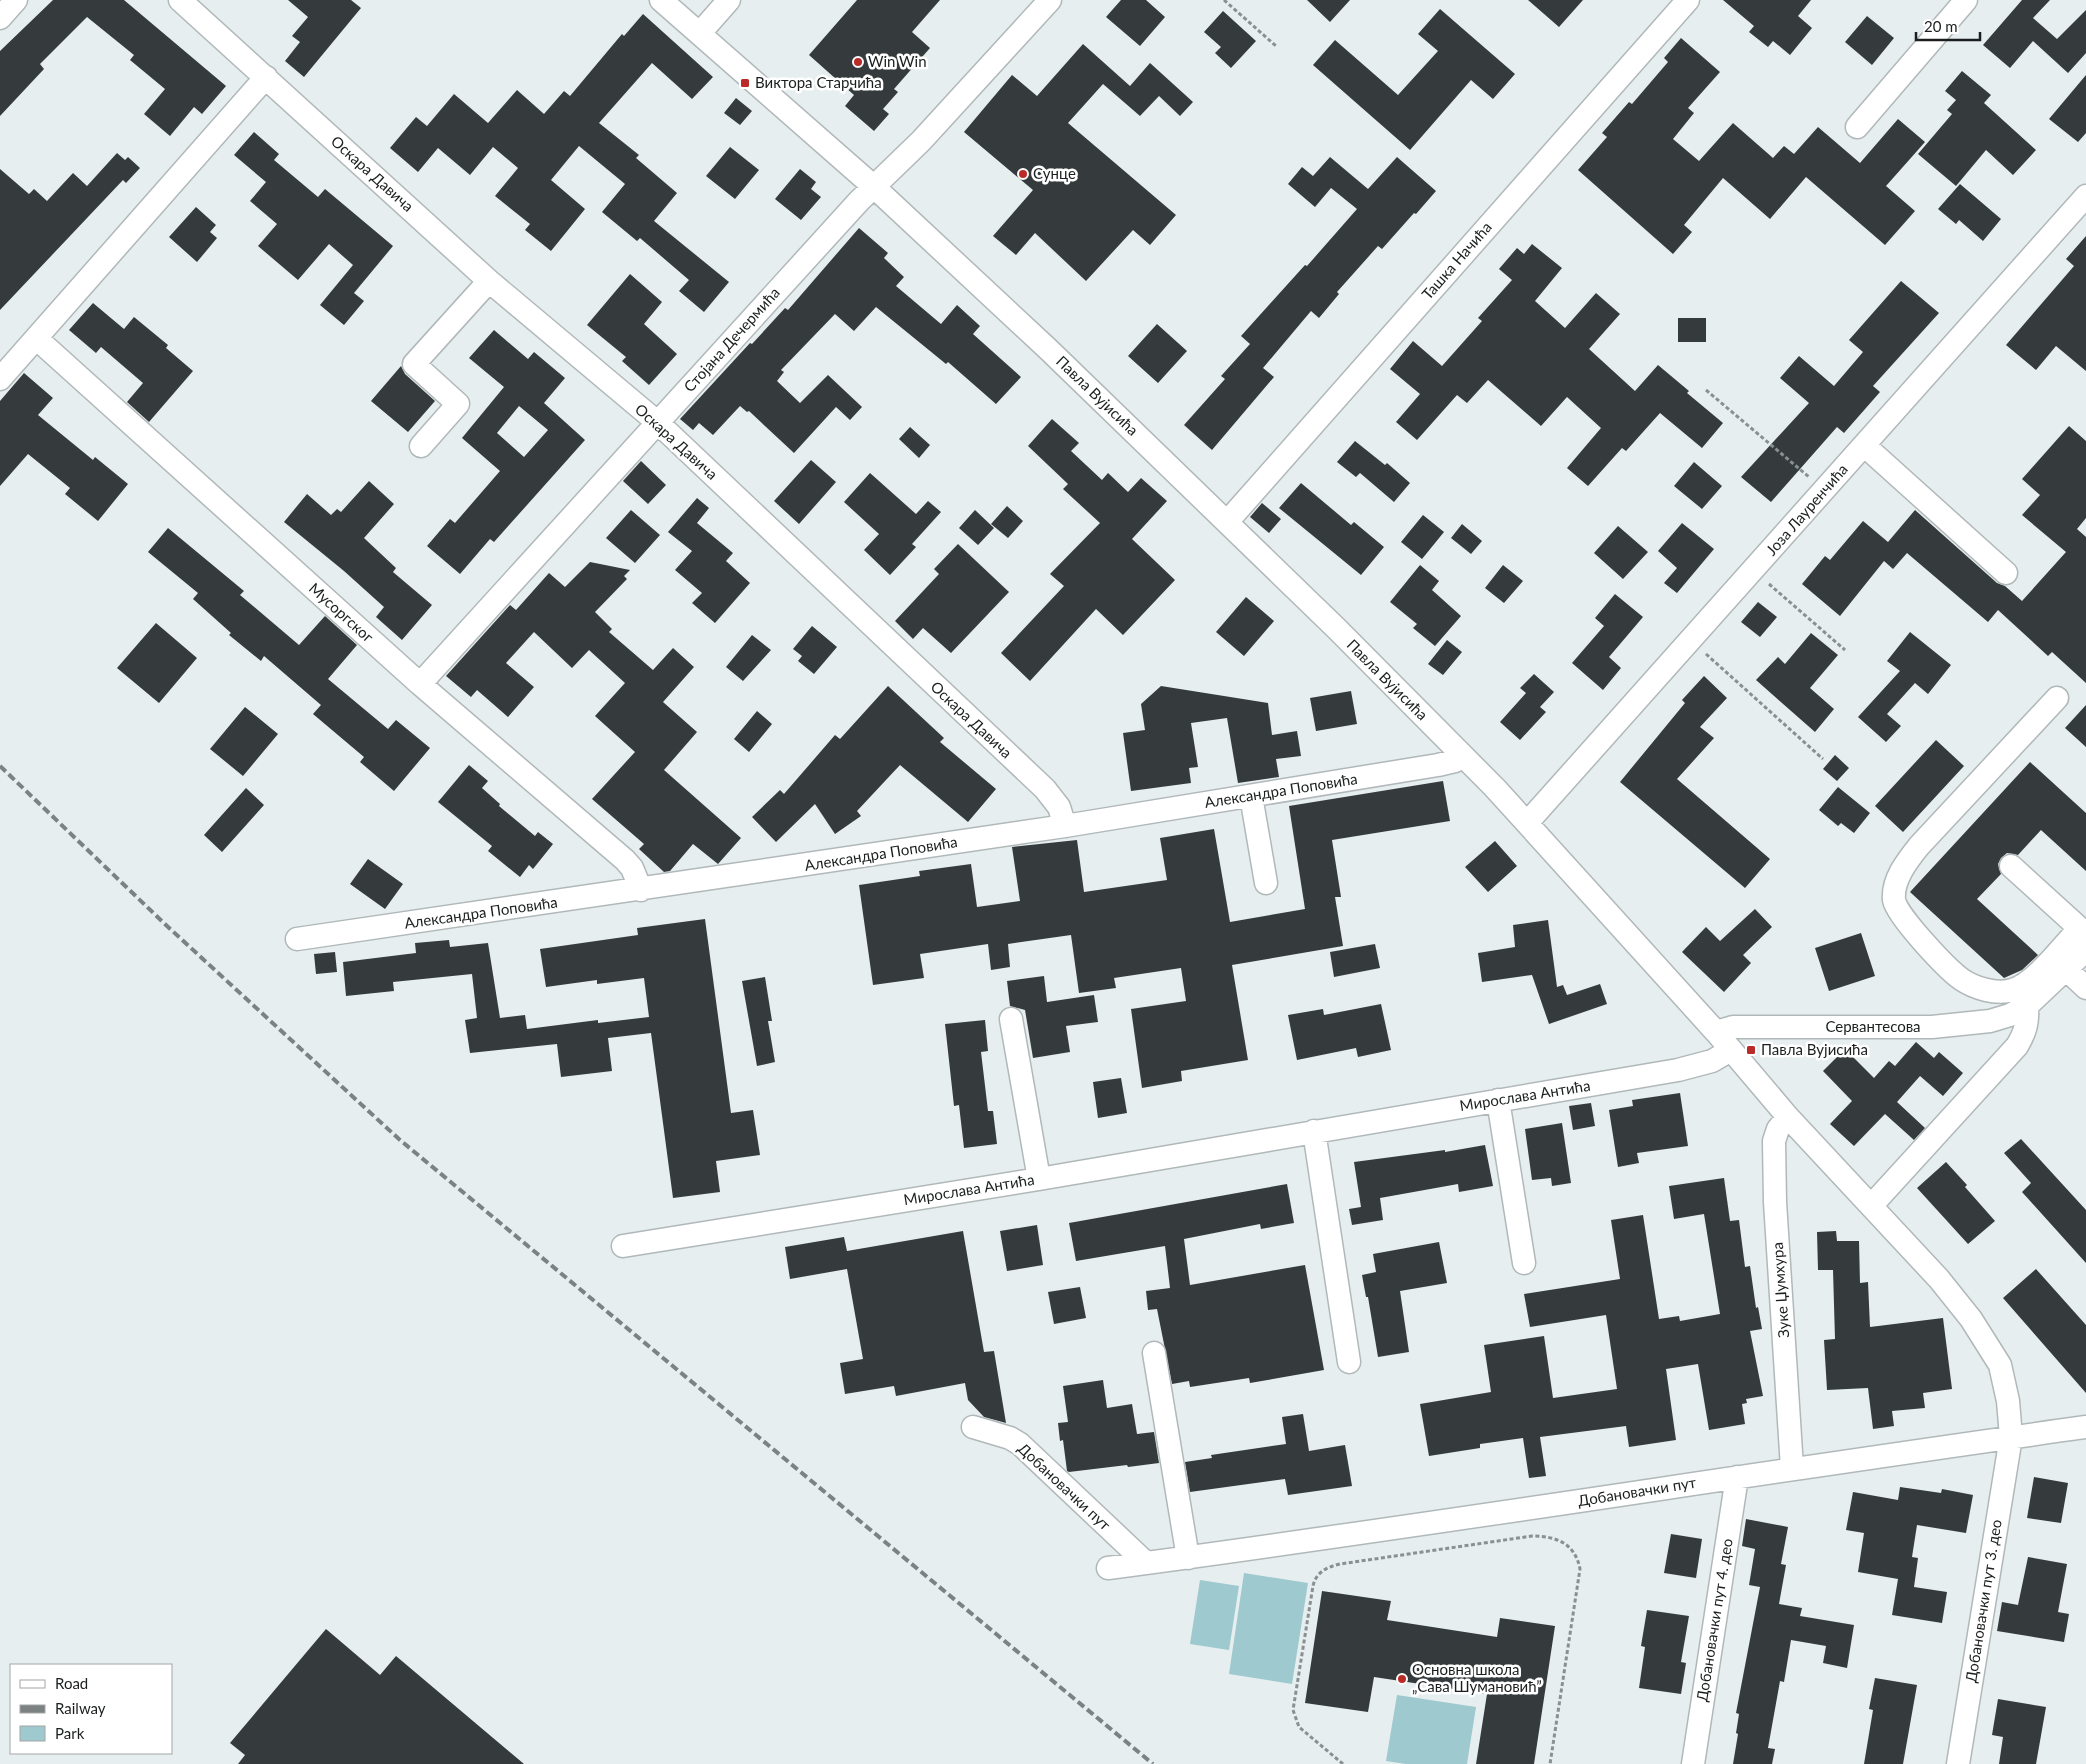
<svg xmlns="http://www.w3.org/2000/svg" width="2086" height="1764" font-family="Lato,sans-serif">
<rect width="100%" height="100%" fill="#e6eeef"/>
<path fill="#9ec9cf" d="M1244,1573L1308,1583L1292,1684L1229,1674Z
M1200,1580L1239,1586L1229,1650L1190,1644Z
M1397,1695L1476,1707L1467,1764H1406L1386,1761Z"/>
<path fill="#353b3c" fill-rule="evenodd" d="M53,0H124L226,86L202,114L194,107L170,136L144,114L165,89L130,60L134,55L87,17L40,64L44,69L0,116V51Z
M288,0H351L361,8L304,77L285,61L300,42L292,36L308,17Z
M857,0H940L912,32L930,48L894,89L898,92L883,109L889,114L874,131L845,106L854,95L809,55Z
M1121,0H1146L1165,17L1140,46L1106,17Z
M1307,0H1350L1330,22Z
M1528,0H1583L1559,27Z
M1723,0H1811L1798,16L1812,28L1790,55L1773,41L1768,47L1749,32L1754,26Z
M2022,0H2050L2033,18L2057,39L2086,10V53L2068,73L2033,41L2010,68L1983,45Z
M1440,9L1515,74L1493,99L1471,80L1410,150L1313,65L1335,40L1398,95L1438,51L1418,34Z
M1223,11L1256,41L1231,68L1215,53L1221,47L1204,32Z
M643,14L713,77L692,99L652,63L599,123L639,155L636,158L677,193L654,221L729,282L704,312L679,291L689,280L640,238L637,241L602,212L625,184L579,146L551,180L585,209L551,251L525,230L530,224L495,196L518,168L493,147L470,175L438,148L418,172L390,148L416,117L427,126L454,94L488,123L517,90L544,114L564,91L570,96L622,34L624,36Z
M1867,16L1894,38L1872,65L1845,42Z
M1681,38L1720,72L1688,108L1694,113L1673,139L1699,161L1733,123L1773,158L1784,146L1794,154L1818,127L1860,163L1898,119L1925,142L1886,186L1915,211L1885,245L1806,177L1770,219L1723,178L1684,225L1692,232L1673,254L1578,170L1607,137L1602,133L1629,102L1632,104L1668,62L1664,58Z
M1083,44L1130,86L1150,63L1193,102L1180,116L1159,96L1140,116L1103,84L1068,123L1176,215L1150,245L1133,230L1086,281L1035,233L1016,255L993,236L1033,190L964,132L1012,75L1037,96Z
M1962,71L1991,95L1984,103L2036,150L2013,175L1986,150L1956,186L1918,154L1952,114L1947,110L1956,100L1945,91Z
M2086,75V133L2078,142L2049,119Z
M736,98L752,111L740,125L724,113Z
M254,132L279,154L274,160L318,197L325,189L393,246L354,293L364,301L344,325L320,305L353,265L329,244L298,280L258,246L277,224L250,201L266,182L234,155Z
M730,147L759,170L735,199L706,176Z
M117,153L125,160L128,157L140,168L126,183L123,180L0,310V169L29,194L34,189L47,201L73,173L87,186Z
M1330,157L1368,189L1397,157L1436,191L1416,214L1414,213L1382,249L1378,246L1337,292L1339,294L1319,318L1311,311L1263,368L1274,377L1212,450L1184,425L1225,379L1221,376L1250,344L1241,336L1305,265L1307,266L1357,209L1331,188L1315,207L1288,184L1302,167L1313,176Z
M800,169L816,182L811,189L821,197L801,220L775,199Z
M1960,184L2001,219L1983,241L1959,220L1956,224L1938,209Z
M196,207L216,225L210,232L217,238L197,262L169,237Z
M859,228L888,253L884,258L904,277L896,286L941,324L957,305L980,326L973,334L1021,377L996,404L948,362L946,364L876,307L854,331L835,314L781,370L784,372L777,381L800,403L828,375L862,407L850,420L836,407L794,453L749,411L747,412L740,406L713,435L699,423L693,430L680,419L750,343L752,344L785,308L788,310Z
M2086,236V371L2056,346L2036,370L2006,345L2074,266L2066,259Z
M1532,244L1562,268L1535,301L1565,328L1596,293L1620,314L1589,349L1635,391L1658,365L1689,391L1687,393L1723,423L1702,448L1660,413L1626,451L1622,448L1588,486L1567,468L1601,428L1567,397L1541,426L1488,380L1467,403L1457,395L1417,440L1396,422L1420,394L1390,369L1413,341L1442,366L1482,321L1478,318L1512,280L1499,269L1517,248L1524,254Z
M630,274L662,302L644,324L677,354L649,385L622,361L626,357L587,325Z
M1901,281L1939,313L1873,386L1880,392L1844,433L1837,427L1771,502L1741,477L1809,403L1780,378L1799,356L1834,386L1863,352L1849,340Z
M93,303L124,329L134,317L168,345L166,348L193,371L149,422L127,402L143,383L101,347L96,353L69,330Z
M1678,318H1706V342H1678Z
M1157,324L1187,351L1158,383L1128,356Z
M494,330L528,359L534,352L565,378L544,403L585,440L494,542L490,539L460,574L427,546L450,519L455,523L500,471L462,438L504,387L469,358ZM519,406L548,430L524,457L497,433Z
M401,366L405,374L435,401L408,432L371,401Z
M24,373L53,398L38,415L93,460L95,457L128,484L98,521L65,494L70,488L28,454L0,486V401Z
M1052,419L1079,443L1071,451L1102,480L1108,473L1128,492L1141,478L1167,501L1132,539L1175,580L1123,635L1096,609L1030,681L1001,653L1064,586L1050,574L1100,523L1063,489L1068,484L1028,446Z
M2069,426L2086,441V518L2077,529L2086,537V683L2052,652L2048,656L1998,610L1988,622L1907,553L1893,569L1884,561L1840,616L1802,584L1825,556L1830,560L1863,521L1888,542L1915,510L1997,583L2005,586L2022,601L2066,552L2022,515L2040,495L2022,479Z
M910,427L930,445L919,458L899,439Z
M1355,441L1385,465L1387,463L1410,483L1394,502L1360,473L1356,477L1337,462Z
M811,460L836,482L799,524L774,501Z
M641,461L666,485L648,504L623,481Z
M1694,462L1722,486L1702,509L1674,486Z
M870,473L916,514L928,501L941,512L912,544L916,547L890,575L864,550L879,534L844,502Z
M369,481L394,504L364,538L396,568L393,572L432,605L402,640L376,617L384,607L344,571L284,522L307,494L331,515L337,509L341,512Z
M1301,483L1351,525L1354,522L1384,547L1361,575L1279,508Z
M697,498L709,508L697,523L733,553L726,561L750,583L715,623L692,603L702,593L675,570L692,551L668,532Z
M1262,503L1281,519L1269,533L1250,517Z
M1007,506L1023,521L1008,538L991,524Z
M631,510L660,535L635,563L606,538Z
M975,510L994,528L978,545L959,528Z
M1423,515L1444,532L1422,559L1401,542Z
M1682,523L1714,549L1677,593L1664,583L1677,568L1658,551Z
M1462,524L1482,541L1471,554L1451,538Z
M1618,526L1648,552L1623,579L1594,553Z
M168,528L244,591L240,595L299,645L325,616L357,645L328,679L388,729L396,720L430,748L394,791L360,762L364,757L313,714L321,705L264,656L261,661L229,635L231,633L193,599L198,593L148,552Z
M958,544L1009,592L951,653L923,628L913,639L895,621L939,574L934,569Z
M590,562L630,570L624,576L627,579L595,612L612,629L609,632L653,670L673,648L694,667L663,702L697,732L664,770L741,838L718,864L693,844L670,871L664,872L639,849L644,844L592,799L635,752L595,716L625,683L589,650L572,668L534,632L506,663L534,687L508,717L477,690L471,697L446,676L510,605L516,610L549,573L565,587Z
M1420,565L1439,581L1432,590L1461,616L1435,646L1413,628L1417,624L1390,602Z
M1503,565L1523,581L1504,603L1485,588Z
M1615,594L1643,617L1609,657L1621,668L1603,690L1572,663L1604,626L1595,618Z
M1246,597L1274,621L1244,656L1216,632Z
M1758,602L1777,617L1760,637L1741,622Z
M156,623L197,658L159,703L117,668Z
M812,626L837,647L814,674L798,661L802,656L793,649Z
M1910,632L1951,665L1928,694L1915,683L1887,714L1901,726L1886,742L1858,717L1900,671L1887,661Z
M1811,633L1838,655L1810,688L1834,709L1815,732L1756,680L1778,657L1785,664Z
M752,635L771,650L743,681L726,667Z
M1447,640L1462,652L1443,675L1428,664Z
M1534,674L1554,692L1540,707L1546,712L1520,740L1500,722L1526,693L1520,688Z
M1704,676L1727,698L1700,727L1714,738L1677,779L1770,859L1745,888L1620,782L1685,703L1682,700Z
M888,686L944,738L940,742L996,789L968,822L900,765L857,811L861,816L835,834L815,804L776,842L752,817L780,790L784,794L835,735L840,739Z
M1161,686L1268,703L1272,735L1297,731L1301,756L1276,759L1279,777L1238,783L1227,718L1191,723L1198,767L1189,768L1191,783L1131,791L1123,733L1145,730L1141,704Z
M1351,691L1357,724L1316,731L1310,698Z
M2086,705V747L2065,728Z
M245,707L278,734L243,776L210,749Z
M757,711L772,724L749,752L734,739Z
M1936,740L1964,766L1903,832L1875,806Z
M1835,755L1849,768L1837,781L1823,769Z
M2030,762L2086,813V871L2041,830L2018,855L2007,853L2001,858L1998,864L2001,874L1977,899L2038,955L2022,970L2004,978L1910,892Z
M469,765L488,781L482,788L500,804L499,806L535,836L538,832L553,844L533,869L529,865L520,877L488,851L492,846L438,802Z
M1443,781L1450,821L1332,840L1341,897H1335L1343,946L1232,965L1248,1060L1181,1071L1182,1081L1142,1088L1131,1009L1186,1001L1181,968L1114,978L1116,988L1079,993L1071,935L1008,944L1010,967L991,970L988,944L920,954L924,978L873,985L859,885L920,876L919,871L971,864L977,907L1020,901L1012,847L1077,840L1084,892L1167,880L1160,838L1214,829L1230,922L1305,909L1289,806Z
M1838,787L1870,813L1854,833L1841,823L1838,826L1819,810Z
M246,788L264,805L222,852L204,835Z
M1495,841L1517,866L1488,892L1465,867Z
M368,859L403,884L385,909L350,884Z
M1755,909L1772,927L1743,955L1751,963L1724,992L1682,952L1706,927L1720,941Z
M705,919L731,1113L753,1110L760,1155L716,1161L720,1192L673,1198L651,1033L608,1038L612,1071L561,1077L557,1044L470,1053L465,1020L477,1018L472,974L393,982L394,991L346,996L343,962L416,953L415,943L449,940L450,947L488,943L500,1018L525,1015L527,1029L598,1020V1023L649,1017L644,978L597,984V980L546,987L540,949L638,935L637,928Z
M1548,920L1557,987L1563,985L1567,995L1600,984L1607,1004L1549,1024L1532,975L1482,982L1478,953L1515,947L1513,925Z
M1861,933L1875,976L1829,991L1815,948Z
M1375,944L1380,968L1334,977L1330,952Z
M335,952L337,972L316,974L314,954Z
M1044,976L1047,1002L1094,995L1098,1022L1066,1026L1070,1052L1033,1058L1025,1010L1010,1006L1007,981Z
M765,977L772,1021H768L775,1062L757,1066L742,981Z
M1381,1004L1391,1050L1358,1057L1356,1048L1297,1060L1288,1015L1323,1009L1324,1015Z
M985,1020L988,1051L981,1052L988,1111H993L997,1144L964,1148L959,1105L954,1106L945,1024Z
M1916,1042L1934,1058L1939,1052L1963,1073L1943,1096L1920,1076L1897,1102L1925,1128L1914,1140L1885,1114L1854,1146L1830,1124L1852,1101L1823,1071L1845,1049L1874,1078L1889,1061L1895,1066Z
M1121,1078L1127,1113L1098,1118L1093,1082Z
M1680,1093L1688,1146L1637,1153L1639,1163L1618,1167L1609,1110L1633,1106L1632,1100Z
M1591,1103L1595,1126L1573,1130L1569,1106Z
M1562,1123L1571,1183L1552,1186L1551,1178L1532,1180L1525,1129Z
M2021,1139L2086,1210V1263L2022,1192L2031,1183L2004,1153Z
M1485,1145L1493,1186L1459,1192L1458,1184L1380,1198L1383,1220L1352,1225L1349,1209L1361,1207L1354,1162L1445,1150V1152Z
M1946,1162L1967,1185L1965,1187L1995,1221L1968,1244L1917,1188Z
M1724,1178L1730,1221L1739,1220L1745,1267L1750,1266L1756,1308L1758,1307L1762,1329L1750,1331L1763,1396L1746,1399L1747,1403L1742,1404L1745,1424L1709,1430L1698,1364L1666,1369L1676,1440L1629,1447L1626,1426L1540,1437L1546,1476L1529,1478L1523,1438L1480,1444V1448L1429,1456L1420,1404L1491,1392L1484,1345L1544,1336L1553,1398L1617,1389L1606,1315L1530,1327L1524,1294L1620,1279L1611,1220L1643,1215L1659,1319L1679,1316L1680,1321L1720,1314L1704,1214L1674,1219L1669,1186Z
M1287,1184L1294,1223L1261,1229L1260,1224L1184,1239L1190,1285L1305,1265L1324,1370L1250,1383L1249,1378L1190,1387L1189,1381L1172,1384L1157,1309L1148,1310L1146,1291L1170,1288L1165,1246L1076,1261L1069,1223Z
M1037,1225L1043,1265L1007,1271L1000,1231Z
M963,1231L984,1352L994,1351L1006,1423L984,1417L968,1400L965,1383L896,1396L894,1386L845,1394L840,1363L863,1359L847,1269L790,1279L785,1247L844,1237L847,1251Z
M1836,1231L1837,1241H1859L1860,1283L1868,1282L1870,1327L1943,1318L1952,1389L1923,1393L1925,1408L1892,1411L1894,1426L1873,1429L1868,1388L1827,1390L1824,1340L1835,1339L1833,1270H1818L1817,1232Z
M1439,1242L1447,1283L1400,1291L1409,1352L1378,1357L1368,1297H1366L1362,1275L1376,1272L1373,1254Z
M2036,1269L2086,1325V1393L2003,1298Z
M1080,1287L1086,1318L1054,1324L1048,1292Z
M1103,1380L1107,1408L1132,1404L1137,1434L1154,1432L1159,1463L1128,1467L1127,1465L1069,1472L1067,1471L1063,1440L1060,1441L1058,1423L1068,1422L1063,1386Z
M1303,1414L1309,1451L1345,1445L1352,1486L1288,1495L1285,1479L1190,1492L1185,1462L1212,1458L1211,1455L1286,1444L1282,1417Z
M2034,1477L2068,1483L2061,1523L2027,1518Z
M1900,1487L1941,1493L1942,1489L1973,1495L1966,1533L1917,1525L1912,1557L1918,1558L1914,1587L1947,1592L1942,1623L1892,1615L1898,1579L1858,1572L1864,1533L1846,1530L1853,1492L1898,1500Z
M1746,1519L1788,1527L1781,1564L1786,1565L1779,1604L1802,1608L1800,1616L1854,1625L1847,1668L1823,1663L1826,1646L1791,1640L1784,1682L1780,1681L1768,1748L1775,1749L1772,1764H1733L1738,1734L1736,1733L1739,1714L1736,1713L1760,1587L1749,1585L1755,1549L1742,1546Z
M1671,1534L1702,1539L1696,1578L1664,1573Z
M2028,1557L2067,1564L2058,1612L2069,1614L2064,1642L1997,1631L2002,1602L2018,1605Z
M1322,1591L1391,1601L1387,1620L1497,1637L1500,1618L1555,1626L1534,1764H1476L1487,1694L1374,1677L1368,1712L1305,1703Z
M1647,1610L1689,1616L1681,1662L1686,1663L1681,1694L1639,1688L1645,1647L1641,1646Z
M326,1629L380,1675L396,1656L524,1764H238L245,1755L230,1743Z
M1875,1678L1917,1685L1903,1764H1864L1873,1710L1869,1709Z
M1998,1699L2046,1707L2036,1764H1999L2003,1737L1992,1735Z"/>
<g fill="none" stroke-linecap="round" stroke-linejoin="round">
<defs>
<path id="minor" d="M180,0L489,281L657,422L1045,789L1059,807L1065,826
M661,0L873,186L1049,350L1336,628L1495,788L1716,1032L1788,1117L1939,1279L1971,1319L2000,1365L2008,1401L2011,1437L1958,1764
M0,18L16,0
M700,33L729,0
M1857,127L1966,0
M36,338L420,684L625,860L632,868L641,890
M0,379L266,77
M421,446L458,404L414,364L489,281
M1865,446L2006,573
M1227,522L1688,0
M420,684L859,201L921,141L1050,0
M2057,698L1919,846C1907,861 1892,880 1894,900C1897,916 1946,968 1961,979C1974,988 1996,995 2012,990C2035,984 2062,946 2079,929
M1251,796L1266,883
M1527,823L2086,196
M2011,866L2086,934
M297,939L1065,826L1438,765L1455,761L1462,756
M2067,970L2086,988
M1011,1019L1039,1179
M1716,1032L1733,1027H1932L1990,1021L2010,1015L2027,1006L2086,950
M1498,1100L1524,1263
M1788,1117L1778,1129L1774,1141L1775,1202L1792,1468
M1314,1131L1349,1362
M1871,1206L2017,1046C2026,1031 2028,1022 2027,1006
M623,1246L1039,1179L1678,1070L1712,1061L1731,1050
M1154,1353L1188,1558
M973,1427L1010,1438L1020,1444L1146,1563
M1108,1568C1435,1525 1760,1472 2086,1427
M1693,1764L1737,1477"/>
</defs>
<use href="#minor" stroke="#b1b8b9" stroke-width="25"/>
<path stroke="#8a9091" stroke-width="3" stroke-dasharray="4 2.5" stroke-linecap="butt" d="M1224,0L1276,46
M1706,390L1809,477
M1769,584L1845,650
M1706,654L1823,759
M1343,1764L1299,1727L1293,1710L1313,1586C1316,1572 1327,1567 1340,1564L1532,1536C1556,1536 1575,1543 1580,1569L1550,1764"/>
<use href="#minor" stroke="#fff" stroke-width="22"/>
<path stroke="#7c8282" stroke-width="4" stroke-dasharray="8 4" stroke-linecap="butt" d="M0,766L167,926L400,1140L1153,1764"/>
</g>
<g fill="#ba2b27" stroke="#fff" stroke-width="2">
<circle cx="858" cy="62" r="5"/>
<rect x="740" y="78" width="10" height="10" rx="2.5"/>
<circle cx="1023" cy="174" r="5"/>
<rect x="1746" y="1045" width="10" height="10" rx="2.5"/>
<circle cx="1402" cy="1679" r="5"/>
</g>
<g text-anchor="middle" stroke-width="5" stroke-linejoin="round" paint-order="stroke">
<g font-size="15" fill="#1c1f1f" stroke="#fff" text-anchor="start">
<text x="868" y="67">Win Win</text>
<text x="755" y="88">Виктора Старчића</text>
<text x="1033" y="179">Сунце</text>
<text x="1761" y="1055">Павла Вујисића</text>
<text x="1412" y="1675">Основна школа<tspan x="1412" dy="17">„Сава Шумановић”</tspan></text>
</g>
<g font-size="15" fill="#1c1f1f" stroke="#fff">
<text transform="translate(372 174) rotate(42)" y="5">Оскара Давича</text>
<text transform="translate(1457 261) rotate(-49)" y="5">Ташка Начића</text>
<text transform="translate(732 340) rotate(-48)" y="5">Стојана Дечермића</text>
<text transform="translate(1097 396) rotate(44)" y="5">Павла Вујисића</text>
<text transform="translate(676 442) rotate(42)" y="5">Оскара Давича</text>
<text transform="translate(1807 510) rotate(-49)" y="5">Јоза Лауренчића</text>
<text transform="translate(341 613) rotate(42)" y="5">Мусоргског</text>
<text transform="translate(1387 680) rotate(45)" y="5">Павла Вујисића</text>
<text transform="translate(971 720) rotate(43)" y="5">Оскара Давича</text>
<text transform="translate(1281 791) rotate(-9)" y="5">Александра Поповића</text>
<text transform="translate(881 854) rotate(-9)" y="5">Александра Поповића</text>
<text transform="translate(481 913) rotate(-8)" y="5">Александра Поповића</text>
<text x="1873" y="1032">Сервантесова</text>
<text transform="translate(1525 1096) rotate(-9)" y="5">Мирослава Антића</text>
<text transform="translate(969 1190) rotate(-9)" y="5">Мирослава Антића</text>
<text transform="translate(1781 1290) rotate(-94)" y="5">Зуке Џумхура</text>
<text transform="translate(1064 1487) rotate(43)" y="5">Добановачки пут</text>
<text transform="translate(1637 1492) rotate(-9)" y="5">Добановачки пут</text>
<text transform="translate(1984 1601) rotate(-81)" y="5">Добановачки пут 3. део</text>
<text transform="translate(1715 1620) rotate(-81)" y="5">Добановачки пут 4. део</text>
</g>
</g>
<rect x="10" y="1664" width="162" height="90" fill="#ffffff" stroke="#a4a5a5"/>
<rect x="20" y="1680" width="25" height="8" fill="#ffffff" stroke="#a4a5a5"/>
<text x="55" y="1689" font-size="15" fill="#1c1f1f">Road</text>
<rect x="20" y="1705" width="25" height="8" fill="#7c8282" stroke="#a4a5a5"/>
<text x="55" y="1714" font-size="15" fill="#1c1f1f">Railway</text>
<rect x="20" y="1726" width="25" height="15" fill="#9ec9cf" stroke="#a4a5a5"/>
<text x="55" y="1739" font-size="15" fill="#1c1f1f">Park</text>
<path d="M1916 32v8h64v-8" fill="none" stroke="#1c1f1f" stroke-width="2.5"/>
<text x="1924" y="32" font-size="15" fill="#1c1f1f" stroke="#ffffff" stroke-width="4" paint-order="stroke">20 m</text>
</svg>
